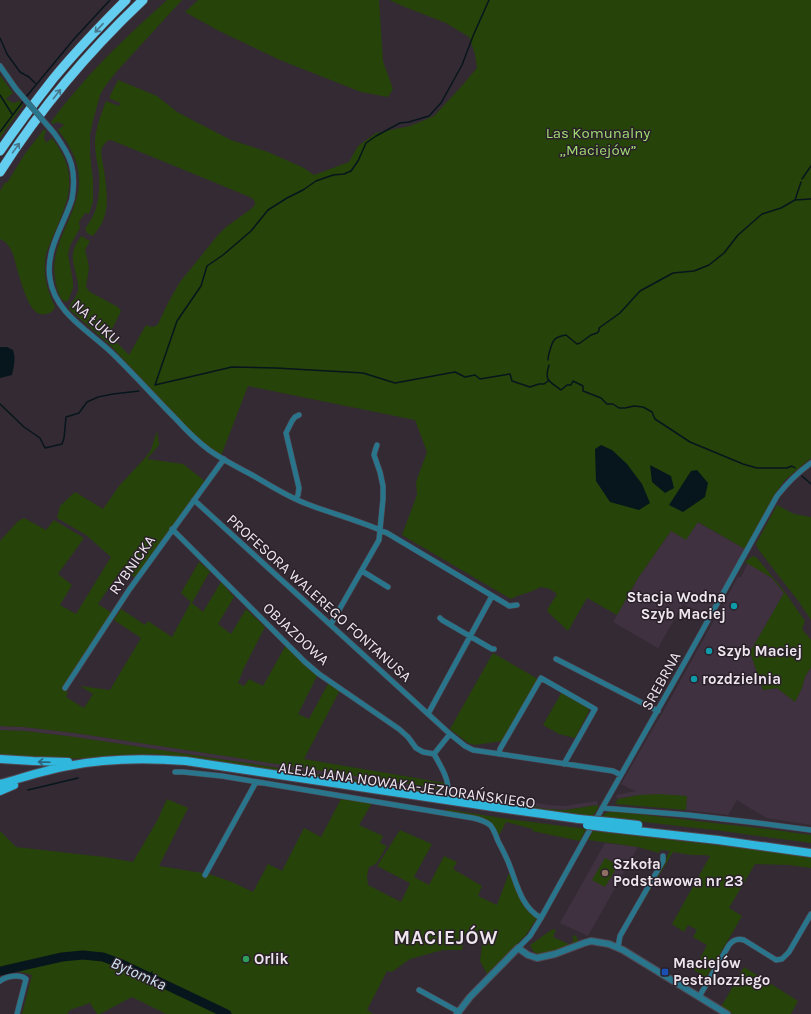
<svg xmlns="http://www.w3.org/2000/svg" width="811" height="1014" font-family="Karla,sans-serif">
<rect width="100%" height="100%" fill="#342a34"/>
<path fill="#403140" d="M697,522L745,549L707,617L683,604L658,648L613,622L638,578L671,531Z
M748,563L772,578L784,593L750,653L763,690L777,688L795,702L802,688L805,677L811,667V825L767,818L748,807L737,800L728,815L686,810L687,796L639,795L618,799L616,795L637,791L633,790L621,784L672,696L738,577H741Z
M0,726L24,727L75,733L549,805L564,806L597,801L598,805L565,810L548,809L75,737L25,731L0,730Z
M605,843L638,847L588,936L560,923Z"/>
<path fill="#264309" d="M167,0H182L118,70L106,85L100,95L93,121L90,135V154L93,180V202L89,214L85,213L79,222L80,228L70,246L68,254L73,282V288L68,301L66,302L65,301H63C58,295 56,286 55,278C49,243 79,215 79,181C79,161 70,145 58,130L64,125L58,122L53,124L51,122C58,112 66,102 74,93C102,59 135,29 167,0Z
M198,0H379L383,61L393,89L388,97L361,92L280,60L219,31L185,12Z
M389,0H811V458L785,480L775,494L745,549L698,522L686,540L671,531L638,578L617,615L587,598L568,631L549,613L547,610L557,594L550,589L541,587L530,592L517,596L511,599L402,535L417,495L416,482L427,452L415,420L248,386L221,456L199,440L109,344L69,309C70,302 77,298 78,290C79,277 71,264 73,253C74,246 78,241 81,236L90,241L85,250L88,262L89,268L86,287L90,292L118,307L121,311L109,335L129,355L146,325L151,327L156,326L158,324L169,301L180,282L218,235L226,227L251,209L255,205L254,200L250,197L111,140L107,141L102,147L101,152C104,174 112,203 102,223C99,228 96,232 93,236L88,234L85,229C88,224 92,219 94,214C99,201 100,187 99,174C98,164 95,154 95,143C95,129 101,115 106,101L119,106L120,103L109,98L118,80L157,96L177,112L231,140L268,152L304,168L314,175L349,162L358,146L376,133L410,126L434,116L460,88L477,68L475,54L469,37L446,23L405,7Z
M0,75L13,93L6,99L13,103L20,101L23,105L0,138Z
M44,129L46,131L44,137L46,143L52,138C86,181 62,210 46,254C43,276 46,287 55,307C53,311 51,313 46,314C41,315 37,314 34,310C25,301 17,268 13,254C10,247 7,242 0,239V191L5,182L7,183L24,155Z
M157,431L159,445L147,459L183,464L205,481L135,578L123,567L98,604L112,613L62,689L68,692L66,697L84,708L93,694L80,686L110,690L141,638L114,620L121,609L145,625L148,621L172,637L191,602L181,593L199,562L210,571L192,603L203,612L221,582L234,597L218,624L231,634L246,609L265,627L244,668L238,683L244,686L249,679L263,686L286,645L318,674L298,714L309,719L329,682L340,690L304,759L445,783L446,790L75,733L24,727L0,726V541L17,522L24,518L46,530L54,520L84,538L58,574L72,585L60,605L76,614L111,557L86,535L57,518L60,506L75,492L103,509L119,486L145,458L151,450Z
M777,505L794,514L811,517V620L799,602L758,549L756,544Z
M754,556L757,558L784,591L805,621L802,629L811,640V667L805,677L802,688L795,702L777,688L763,690L750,652L784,593L772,578L745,562L751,557Z
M493,653L538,679L502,741L475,745L468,743L450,729Z
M562,692L588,707L589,711L575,738L559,734L543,725Z
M0,730L25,731L75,737L548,809L565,810L598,805V808L593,816L530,808V809L211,762L156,754L120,755L87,758L61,759L36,758L0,755Z
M659,794L687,796L686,810L615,804L618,799L639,795Z
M167,799L188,808L159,866L209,874L232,882L253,892L268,864L282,871L304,828L321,837L341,799L372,803L359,825L383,836L380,843L387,846L376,864L369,867L367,876L368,885L401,902L410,883L377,866L400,830L432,844L414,877L429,885L444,856L457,862L453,869L482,886L478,896L497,905L509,873C516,889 523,907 537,918L526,935L487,974L480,961L483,938L465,934L462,950H443L410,959L392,972L387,971L367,1010L373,1014H233L125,963C115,959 106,955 95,954C63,949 31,961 0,969V831L16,847L104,857L133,862L157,821Z
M446,809L508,819L586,829L580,841L532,831L533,829L506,822L500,834H496L491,825L448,813Z
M611,811L775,830L811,835V843L722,831L601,817L606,813Z
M593,831L778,852L811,857V868L789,865L755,864L729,908L742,916L706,978L694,970L707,945L693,937L697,930L688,925L684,932L672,924L710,856L704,855H692L673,852L637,912H636L670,851L660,850L659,853L638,847L588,840Z
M605,858L618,865L605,887L592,880Z
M553,929L556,930L553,937L571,945L574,939L572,938L574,935L576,936L578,940L576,943L548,954V952L537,954L533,951L530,945Z
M82,957L96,959L112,963L221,1014H166L132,997L100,1014H97L90,1003L70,1010L67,1014H22L32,975L13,970L63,958Z
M744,967L798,1001L791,1014H733L721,1007Z"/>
<path fill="#07161c" d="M0,347H7L13,350C16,359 14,366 12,375L0,378Z
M601,445L612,450L627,464L642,484L650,503L639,510L610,502L596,481L595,449Z
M650,465L671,476L674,488L665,493L652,482Z
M697,470L708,483L705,497L683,512L669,505L691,471Z"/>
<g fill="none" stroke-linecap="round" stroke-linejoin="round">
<path stroke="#07161c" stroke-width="1.5" d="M0,38L7,54L20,72L29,77L35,83
M0,95L12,114
M26,97L74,39L110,0
M0,132L24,100
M802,179L811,166
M795,200L811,199
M548,360C548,356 549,353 550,350C553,339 555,337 566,335L577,344L580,343L591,335L597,333L599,331V328L620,313L640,291L673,273L694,271L709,265L724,253L738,235L762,214L781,208L795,200L801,182
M549,365C544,381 549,381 561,390L567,385H571L573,381L583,386V391L601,398L607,404H613L619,408H625L634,406L643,407L652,412L655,419L690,442L743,464L757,468H787L792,466L795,468
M155,385L177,321L201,286L207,266L223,255L251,231L268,210L287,198L303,190L316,181L333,175L344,174L351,171L358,161L366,143L376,136L400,123L409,122L429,116L441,103L462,65L473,36L489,0
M155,385L232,367L276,368L363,373L395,383L455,372L465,377L475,375L480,379L510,374L512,381L530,387L539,384H544L548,381
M0,404L24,427L40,438L45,448L62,444L64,438L66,417L79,413L87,402L98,397L113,394L139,391
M802,476L811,484
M28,790L78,778
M149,977L152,972"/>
<path stroke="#07161c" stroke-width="9" d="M0,971L62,957L83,955L103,957L122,964L227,1014"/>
<defs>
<path id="minor" d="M0,66L16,89
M54,133C71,156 77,170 72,199C64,225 45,250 50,279C55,313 88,330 111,352C133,373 154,397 176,419C186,430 197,441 209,450C223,460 239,468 254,476C271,486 288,497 307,504C333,514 361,521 387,533L506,604L509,606L517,605
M296,499L298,495L299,488L286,433L292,421L295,417L299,415
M194,500L450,734L465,746L473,750L613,771L621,775
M172,529L305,662L319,674L399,729L408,737L416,748L423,752L434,754
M362,571L388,587
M440,618L442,620L492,649H494
M331,624L379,540L383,499V486L380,472L374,455L375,451L377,445
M556,659L658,711
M65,688L129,590L224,459
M428,714L492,596
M434,754C440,765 448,777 448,789
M434,754L450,734
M499,754L500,749L541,678L595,709L564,764
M175,772H183L222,776L473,818C478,819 485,821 490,825C494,829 496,836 498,841C502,849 506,856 509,864C517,884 521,907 541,918
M602,808L688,815L750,822L811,830
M205,875L256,782
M618,947L620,936L663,861V856
M518,948L530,936L541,918L587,835L686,660L777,496C788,482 797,473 811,463
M0,981C6,976 20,974 26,979L17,1014
M419,990L459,1012
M699,997L729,945C733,940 737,938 744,940L773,958L776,960L782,959L789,952L811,914"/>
<path id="tertiary" d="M457,1014L470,997L518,948L528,955L537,958L555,954L584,943L591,941L609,944L623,950L727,1014"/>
<path id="primary" d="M0,759L33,761L68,762
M0,784C22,778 45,770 68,766C107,758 146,758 186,761L493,807L579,819
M0,791L14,785
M611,822L638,825
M610,828L718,840L811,853"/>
<path id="motorway" d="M0,151C17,126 35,102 53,79C76,51 101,25 126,0
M0,172C40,109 89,51 143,0"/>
</defs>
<use href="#minor" stroke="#524852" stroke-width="6"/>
<use href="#tertiary" stroke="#524852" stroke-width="8"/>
<use href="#primary" stroke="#524852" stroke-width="10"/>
<use href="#motorway" stroke="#524852" stroke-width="10"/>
<use href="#minor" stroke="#28758c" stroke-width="5"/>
<use href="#tertiary" stroke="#28758c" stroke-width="6"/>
<use href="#primary" stroke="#2fb7dd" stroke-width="8"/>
<use href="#motorway" stroke="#64cef0" stroke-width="9"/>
<defs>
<path id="minor-bridge" d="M16,89L54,133"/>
<path id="primary-bridge" d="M579,819L611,822
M587,825L610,828"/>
</defs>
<use href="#minor-bridge" stroke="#524852" stroke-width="6" stroke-linecap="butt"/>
<use href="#primary-bridge" stroke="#524852" stroke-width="10" stroke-linecap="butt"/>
<use href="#minor-bridge" stroke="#28758c" stroke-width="5"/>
<use href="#primary-bridge" stroke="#2fb7dd" stroke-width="8"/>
</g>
<defs><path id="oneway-shaft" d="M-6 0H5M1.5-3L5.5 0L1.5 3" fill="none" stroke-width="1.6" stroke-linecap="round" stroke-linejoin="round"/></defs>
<g stroke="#47778d">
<use href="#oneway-shaft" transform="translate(99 28) rotate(133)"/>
<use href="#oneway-shaft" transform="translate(57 94) rotate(-52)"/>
<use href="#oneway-shaft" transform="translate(16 148) rotate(-54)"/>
</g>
<use stroke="#2c647b" href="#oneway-shaft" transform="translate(44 762) rotate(-178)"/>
<g fill="#0f9aa8" stroke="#2a202a" stroke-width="1.5">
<circle cx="734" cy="606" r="4"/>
<circle cx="709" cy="651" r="4"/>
<circle cx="694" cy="679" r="4"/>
</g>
<circle fill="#8d6e63" stroke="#2a202a" stroke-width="1.5" cx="605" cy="873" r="4"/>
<circle fill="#2e9e5b" stroke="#2a202a" stroke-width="1.5" cx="246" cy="959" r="4"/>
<rect fill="#1a4fb4" stroke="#2a202a" stroke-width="1.5" x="661" y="968" width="8" height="8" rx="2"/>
<g text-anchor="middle" stroke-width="3" stroke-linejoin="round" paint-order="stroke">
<g font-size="15" fill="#a0dc72" stroke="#2a202a">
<text x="598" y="138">Las Komunalny<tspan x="598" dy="17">„Maciejów”</tspan></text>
</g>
<g font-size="15" fill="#ede6ed" stroke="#2a202a">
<text transform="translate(96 322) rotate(42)" y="5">NA ŁUKU</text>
<text transform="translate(132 565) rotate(-55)" y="5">RYBNICKA</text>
<text transform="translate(319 598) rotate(42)" y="5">PROFESORA WALEREGO FONTANUSA</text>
<text transform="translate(296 634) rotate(43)" y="5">OBJAZDOWA</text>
<text transform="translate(661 681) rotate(-61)" y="5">SREBRNA</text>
<text transform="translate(407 785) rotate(8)" y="5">ALEJA JANA NOWAKA-JEZIORAŃSKIEGO</text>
</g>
<g font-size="15" font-weight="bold" fill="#ede6ed" stroke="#2a202a" text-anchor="start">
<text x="726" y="602" text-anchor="end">Stacja Wodna<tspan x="726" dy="17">Szyb Maciej</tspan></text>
<text x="717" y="656">Szyb Maciej</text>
<text x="702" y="684">rozdzielnia</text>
<text x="613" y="869">Szkoła<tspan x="613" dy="17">Podstawowa nr 23</tspan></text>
<text x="254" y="964">Orlik</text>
<text x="673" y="968">Maciejów<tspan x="673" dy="17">Pestalozziego</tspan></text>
</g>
<g font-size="16" font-style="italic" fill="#cee6f1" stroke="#2a202a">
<text transform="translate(139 973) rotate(24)" y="6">Bytomka</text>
</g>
<g font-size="19" font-weight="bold" letter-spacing="1" fill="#ede6ed" stroke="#2a202a">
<text x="446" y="944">MACIEJÓW</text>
</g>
</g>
</svg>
